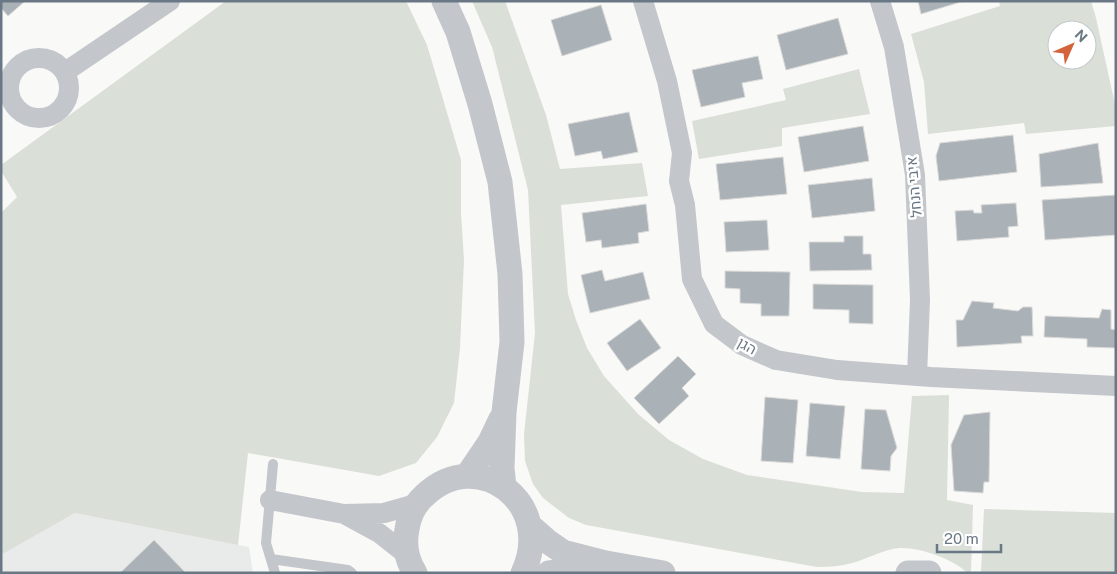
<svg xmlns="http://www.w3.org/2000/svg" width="1117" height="574" font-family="'Public Sans',Heebo,sans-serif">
<rect width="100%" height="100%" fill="#f9f9f7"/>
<path fill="#e9eaea" d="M75,513L249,547L253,573H1V555Z"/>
<path fill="#dadfd8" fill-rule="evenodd" d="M226,1H406L427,45L461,160V212L464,260L460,348L454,403L437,437L416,463L379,476L248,453L238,545L75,513L1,555V213L17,197L1,171V165Z
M472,1H505L546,115L560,169L642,163L648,196L561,205L568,294L576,320L587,348L604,376L638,414L669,440L703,459L747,475L862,492L904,493L912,396L949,395L947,500L973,505L971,573H967C954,559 919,547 900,548C883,549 868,559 852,563C841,566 829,567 817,567L586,525L569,518L543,498L533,484L525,461L524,434L535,333L528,190L492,47Z
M999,1H1091L1096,18L1116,109V126L1026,134L1024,123L928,134L924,82L911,34L1000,6ZM1057,30H1087V60H1057Z
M859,69L870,114L782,128V146L699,159L692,121L786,100L783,89Z
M984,509L1116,513V573H981Z"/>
<path fill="#aab1b7" stroke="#dadad9" d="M1,1H24V2L8,16L1,8Z
M918,1H964L921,14Z
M601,5L612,40L562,56L551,20Z
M838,18L848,54L786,70L777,35Z
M758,56L763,79L742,83L745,97L701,107L692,70Z
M629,112L638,152L603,159L601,151L575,156L568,124Z
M863,126L869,161L804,172L798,137Z
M1013,135L1017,172L939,181L936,156L940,143Z
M1098,143L1103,183L1041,187L1039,154Z
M783,157L787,194L720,200L716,164Z
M872,178L875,211L812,218L808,185Z
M1116,195V235L1045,240L1042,200Z
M1016,203L1018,226L1008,227L1009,237L957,241L955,211L973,210L974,213H982L981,205Z
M646,204L649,231L638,233L639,243L602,248L601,240L586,242L582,213Z
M767,220L769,250L726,252L724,222Z
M844,236H863V254H871L872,270L810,271L809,242H844Z
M602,270L605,281L643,272L650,299L590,313L581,275Z
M725,271L790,272L789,316H761V304L740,303V289L725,288Z
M813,284L873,285V324L849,323V310L813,309Z
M972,301L994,303L993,308L1018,311L1023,307H1032L1033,336H1021L1022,343L957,347L956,320H963Z
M1102,309L1111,310V329L1116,330V348L1087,347V339L1044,337L1045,316L1099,318Z
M640,319L661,348L627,371L607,343Z
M678,356L696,374L682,388L689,396L659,424L634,398Z
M765,397L798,400L793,463L761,461Z
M810,403L845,406L840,459L806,456Z
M865,409L886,410L897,448L891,456L890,471L861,469Z
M990,412L989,482H984L983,493L954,491L951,445L964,415Z
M154,540L186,573H120Z"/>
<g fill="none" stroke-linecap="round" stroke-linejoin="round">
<path stroke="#c3c6ca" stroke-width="10" d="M273,464L266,543L275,573
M271,559L348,570L352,573"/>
<path stroke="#c3c6ca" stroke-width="20" d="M643,1L667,81L682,153L679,181L685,205L692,279L714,324L742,345L776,360L837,370L931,377L1116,386
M880,1L894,47L915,175L920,300L917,376
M9 88a30 30 0 1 1 60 0a30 30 0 1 1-60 0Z
M65,72L170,1
M270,500L344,514L384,513L416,504
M344,514L379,533L407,555"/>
<path stroke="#c3c6ca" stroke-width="25" d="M444,1L458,32L480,104L500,182L510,274L512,342L504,412L502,468L504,487
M467,476L490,442L501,419
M531,527L547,541L563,552L606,563L663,573
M415,573C406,559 404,544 407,529C409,515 414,505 424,496C477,444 556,503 523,573
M549,573L597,567
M908,573H929"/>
</g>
<g text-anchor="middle" stroke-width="5" stroke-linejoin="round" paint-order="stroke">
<g font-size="15" fill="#6a7885" stroke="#fff">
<text transform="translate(914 187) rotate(-95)" y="5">איבי הנחל</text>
<text transform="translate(747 346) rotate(29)" y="5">הגן</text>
</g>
</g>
<rect width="1117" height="574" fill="none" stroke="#6a7885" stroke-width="5"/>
<g transform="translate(1072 45) rotate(45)"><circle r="24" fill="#ffffff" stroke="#c3c9ce"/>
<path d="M0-4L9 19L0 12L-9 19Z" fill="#d4643b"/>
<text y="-8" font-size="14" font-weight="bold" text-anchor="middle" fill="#6a7885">N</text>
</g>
<path d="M937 544v8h64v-8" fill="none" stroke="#6a7885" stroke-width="2.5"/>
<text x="944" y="544" font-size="15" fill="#6a7885" stroke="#ffffff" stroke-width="4" paint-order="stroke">20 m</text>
</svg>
